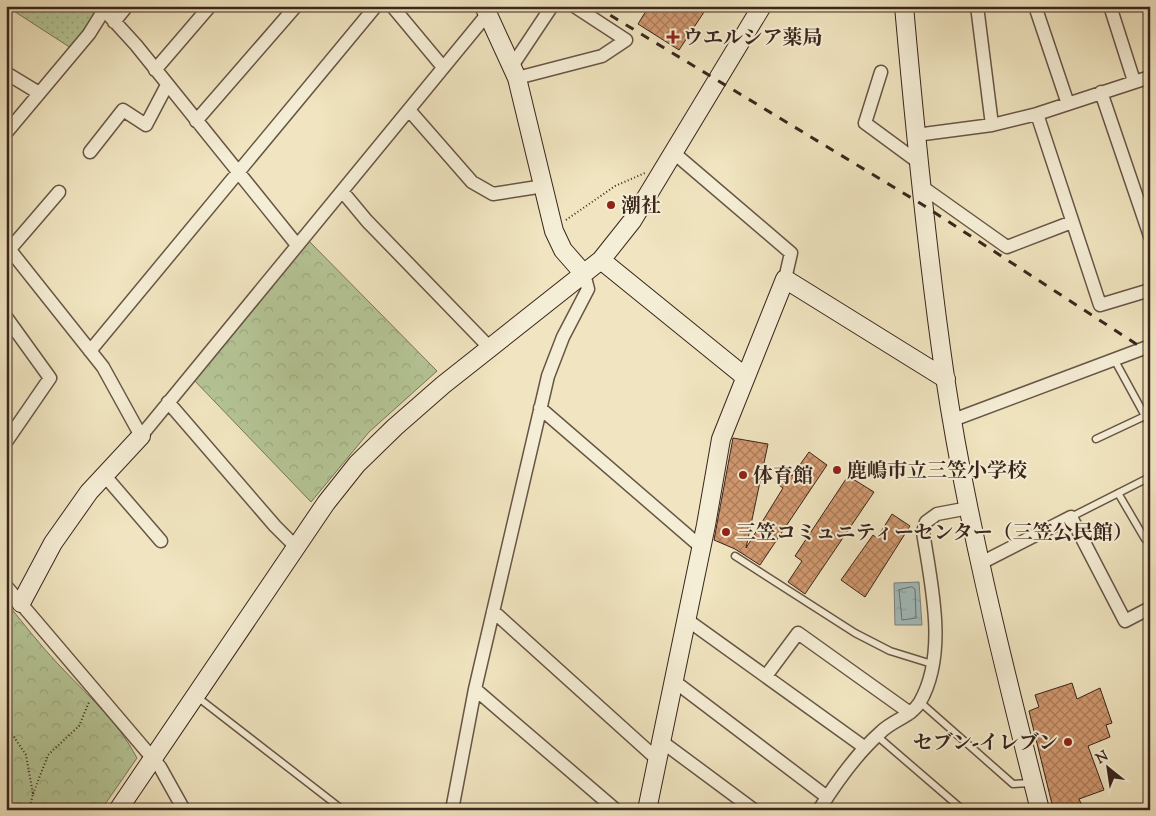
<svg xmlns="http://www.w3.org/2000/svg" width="1156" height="816" font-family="'Sorts Mill Goudy','Noto Serif JP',serif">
<defs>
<pattern id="grass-dots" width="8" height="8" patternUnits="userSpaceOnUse" patternTransform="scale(1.25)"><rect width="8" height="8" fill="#b5c596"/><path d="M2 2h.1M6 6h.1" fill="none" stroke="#9ca981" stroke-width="1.8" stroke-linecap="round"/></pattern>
<pattern id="forest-crowns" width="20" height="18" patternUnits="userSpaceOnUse" patternTransform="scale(1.25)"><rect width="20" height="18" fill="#b5c596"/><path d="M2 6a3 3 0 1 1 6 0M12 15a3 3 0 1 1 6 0" fill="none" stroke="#9ca981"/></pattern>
<pattern id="water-ripples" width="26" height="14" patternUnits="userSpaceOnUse" patternTransform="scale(1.25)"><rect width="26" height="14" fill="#a1bcbe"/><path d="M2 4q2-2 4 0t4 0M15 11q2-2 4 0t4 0" fill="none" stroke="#8ba1a3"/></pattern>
<pattern id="building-cross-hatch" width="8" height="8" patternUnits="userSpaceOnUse" patternTransform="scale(1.25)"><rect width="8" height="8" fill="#d29970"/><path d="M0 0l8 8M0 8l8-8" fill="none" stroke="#ab7d5b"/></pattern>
</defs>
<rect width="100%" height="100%" fill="#f0e5c0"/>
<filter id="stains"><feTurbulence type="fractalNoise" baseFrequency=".004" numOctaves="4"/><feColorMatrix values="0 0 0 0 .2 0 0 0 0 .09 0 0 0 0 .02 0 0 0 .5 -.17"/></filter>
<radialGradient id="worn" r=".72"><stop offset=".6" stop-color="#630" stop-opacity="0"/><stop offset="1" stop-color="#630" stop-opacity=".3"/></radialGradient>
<path fill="url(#grass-dots)" stroke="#78755a" d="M6,6H92L96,12L71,48Z"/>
<path fill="url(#forest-crowns)" stroke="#78755a" d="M306,238L437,371L369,432L311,502L193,379Z
M6,602C23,623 40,645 58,664C86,694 118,721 137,758L101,810H6Z"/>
<path fill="url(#water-ripples)" stroke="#78807e" d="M919,582L922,625H895L894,583Z"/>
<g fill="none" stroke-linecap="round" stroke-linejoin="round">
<path stroke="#6e706e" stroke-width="1" d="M912,587L915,589L916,618L902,620L899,590Z"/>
</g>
<path fill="url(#building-cross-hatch)" stroke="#3a251d" d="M649,6H708L679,50L638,24Z
M733,438L768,444L746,548L783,488L776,483L783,471L792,476L809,452L827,465L760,565L735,549L714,540Z
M848,476L874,492L805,594L788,582L802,561L795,556Z
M892,514L910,526L865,597L841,580L873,535L877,538Z
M1072,683L1077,699L1100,688L1112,723L1106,725L1110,737L1088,746L1104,790L1079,799L1084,810H1060L1059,806L1053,808L1029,711L1039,707L1035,695Z"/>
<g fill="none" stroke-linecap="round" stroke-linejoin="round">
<defs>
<path id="lane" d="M1114,359L1150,425
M1096,439L1145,416
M1118,493L1145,539
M1071,517L1150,477
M735,556L855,633L890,651L932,664
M196,696L343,810
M920,702L1013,784L1032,783
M877,736L963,810"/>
<path id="street" d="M392,6L442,66
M977,6L992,125
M1035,6L1068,104
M1110,6L1134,81
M104,10L136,45L297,245
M114,22L127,6
M512,66L552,6
M155,70L210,6
M881,72L865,123L918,162
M6,73L39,93
M517,78L602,56L626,40L574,6
M1101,92L1150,236
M409,110L472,182L493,194L544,186
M1037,114L1100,305L1150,290
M196,121L296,6
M6,133L89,34L104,10L100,6
M916,135L992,125L1037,114L1150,77
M90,152L123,110L146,125L167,85
M674,153L791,253L785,279
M921,186L1007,247L1072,222
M342,191L367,221L491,349
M6,245L103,367L141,436L489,12
M10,249L59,192
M6,317L50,378L6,442
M90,351L376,6
M168,402L275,526L296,547
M540,408L701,547
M953,420L1150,346
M105,476L161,541
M981,563L1071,517L1125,621L1150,608
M6,586L160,767L184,810
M493,611L658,760
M686,619L864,747
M766,676L798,633L910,713
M674,681L827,797
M475,689L616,810
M661,741L754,810
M452,810L475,689L548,376L563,337L588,289L584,274
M819,810C837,781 856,754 881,732C893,720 911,717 920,702C948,653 931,584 923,532L926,522L937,514L969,508"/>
<path id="secondary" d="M484,6L517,78L554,231L563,250L584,274
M904,6C915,130 927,254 945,377C967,523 1004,667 1040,810
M601,260L744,376
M21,603L53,543L89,492L141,436
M118,810L326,503L357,464L395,427L443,385L601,260L632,221L762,6
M647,810L706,525L721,439L785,279L946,379"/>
</defs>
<use href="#lane" stroke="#685546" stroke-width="9"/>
<use href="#street" stroke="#685546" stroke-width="15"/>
<use href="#secondary" stroke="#3a251d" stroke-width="20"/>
<path stroke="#3a251d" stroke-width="2" stroke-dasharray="1 2.5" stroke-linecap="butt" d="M566,220L615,186L645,173
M6,725L26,755L33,794L29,810
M33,794L48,755L79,726L89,702"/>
<use href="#lane" stroke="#f5eed6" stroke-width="6"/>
<use href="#street" stroke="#f5eed6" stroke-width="12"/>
<use href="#secondary" stroke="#f5eed6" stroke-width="18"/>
<path stroke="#3a251d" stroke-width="3" stroke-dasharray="9 9" stroke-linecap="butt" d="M595,6L923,205L1150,353"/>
</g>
<g fill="#8f2418" stroke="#f5eed6" stroke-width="2">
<path d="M670.5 29.5h5v5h5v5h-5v5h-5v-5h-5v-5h5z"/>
<circle cx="611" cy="205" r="5"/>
<circle cx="837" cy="470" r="5"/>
<circle cx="743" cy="475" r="5"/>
<circle cx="726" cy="532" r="5"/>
<circle cx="1068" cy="742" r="5"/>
</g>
<g text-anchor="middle" stroke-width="4" stroke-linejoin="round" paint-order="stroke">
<g font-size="20" font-weight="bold" fill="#3a251d" stroke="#f5eed6" text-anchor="start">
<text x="683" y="44">ウエルシア薬局</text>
<text x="621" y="212">潮社</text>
<text x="847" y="477">鹿嶋市立三笠小学校</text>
<text x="753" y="482">体育館</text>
<text x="736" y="539">三笠コミュニティーセンター（三笠公民館）</text>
<text x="1058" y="749" text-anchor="end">セブン-イレブン</text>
</g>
</g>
<rect width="1156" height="816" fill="none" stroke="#f0e5c0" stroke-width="25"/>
<rect x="8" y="8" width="1141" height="801" fill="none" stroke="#3a251d" stroke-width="2.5"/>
<rect x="12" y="12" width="1131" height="791" fill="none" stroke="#3a251d"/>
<g transform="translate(1108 768) rotate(330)" stroke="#f5eed6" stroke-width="4" paint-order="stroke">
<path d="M0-4L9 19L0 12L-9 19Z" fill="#3a251d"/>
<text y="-8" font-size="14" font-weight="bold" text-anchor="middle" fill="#3a251d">N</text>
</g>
<rect width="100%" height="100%" filter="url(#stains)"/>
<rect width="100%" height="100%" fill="url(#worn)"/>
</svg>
